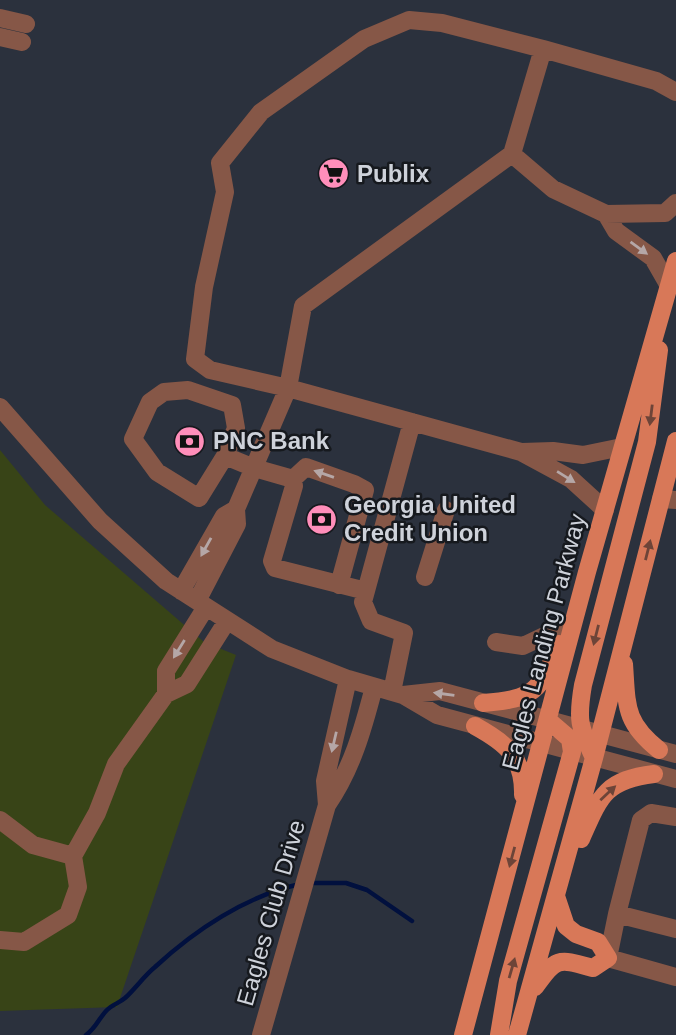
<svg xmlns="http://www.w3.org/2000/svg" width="676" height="1035" font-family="Helvetica,sans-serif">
<rect width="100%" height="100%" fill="#2b313d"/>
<path fill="#384417" d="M0,450L45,505L204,642L236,655L117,1007L0,1011Z"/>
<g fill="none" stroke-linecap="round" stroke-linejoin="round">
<path stroke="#01103e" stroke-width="4.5" d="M308,883H346L367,890L412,921
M86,1035C96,1028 99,1018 107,1010C112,1005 119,1003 125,998C135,989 144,976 155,967C195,930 246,896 300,884"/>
<path stroke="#865747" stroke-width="18" d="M0,18L26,24
M0,37L22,42
M512,154L543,49
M606,214L616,231L653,258L669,286
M188,390L232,405L236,428L225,456L199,498L157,472L133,439L150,402L164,392Z
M0,407L100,521L166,581L272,649L348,679L403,695L437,715L676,779
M522,452L553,451L583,455L622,447
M225,456L254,468L293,479L294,486L272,561L275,568L366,591
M293,479L306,467L354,484L365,490L339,585
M661,499L676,500
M605,510L571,479L521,452L288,388L303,306L512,154L553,189L606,214L665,213L676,203
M425,577L446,510
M181,591L224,516L236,509
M197,601L237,524L236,509L288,388L210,370L195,359L204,287L225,192L220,163L261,112L364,39L409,20L442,23L543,49L656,81L676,92
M496,642L523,646L567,625
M392,692L404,633L371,621L363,602L412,422
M166,694V671L206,607
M403,695L440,691L676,754
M327,805L325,781L348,679
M676,817L651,813L641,820L617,914L676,929
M0,820L33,845L73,856
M617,914L608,958L676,977
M0,940L24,942L68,915L78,887L73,856L97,813L116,764L166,694L187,684L227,621
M261,1035L327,805C352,769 363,729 374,687"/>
<path stroke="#d87858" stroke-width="18" d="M624,664C627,706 624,722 659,750
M483,703C534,699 540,692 559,644
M475,726C506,743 524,757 523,795
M594,758C579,726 577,720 583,685L647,442L659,350
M581,839C600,796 605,780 654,774
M535,987C557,957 557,958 593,968L608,958L598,942L576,934L566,926L556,896
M463,1035L587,572L676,261
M499,1035L508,981L572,752L570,739L549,721
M517,1035L594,758L676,441"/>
</g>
<defs><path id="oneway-solid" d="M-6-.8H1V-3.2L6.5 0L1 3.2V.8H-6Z" transform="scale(1.75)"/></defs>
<g fill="#b5a7a7">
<use href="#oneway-solid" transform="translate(639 248) rotate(36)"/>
<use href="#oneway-solid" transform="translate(324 474) rotate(-161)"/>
<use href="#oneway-solid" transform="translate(566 477) rotate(32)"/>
<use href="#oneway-solid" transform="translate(206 547) rotate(119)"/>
<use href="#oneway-solid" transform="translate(179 649) rotate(122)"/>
<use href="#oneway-solid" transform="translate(444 694) rotate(-172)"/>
<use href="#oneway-solid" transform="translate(334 742) rotate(103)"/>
</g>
<g fill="#6d4438">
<use href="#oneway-solid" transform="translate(651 415) rotate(97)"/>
<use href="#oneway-solid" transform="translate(648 550) rotate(-76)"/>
<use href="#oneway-solid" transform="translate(596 635) rotate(104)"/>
<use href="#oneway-solid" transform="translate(608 793) rotate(-43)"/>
<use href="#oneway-solid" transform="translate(512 857) rotate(105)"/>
<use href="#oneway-solid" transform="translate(512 968) rotate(-74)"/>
</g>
<defs>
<symbol id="supermarket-disc" viewBox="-11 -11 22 22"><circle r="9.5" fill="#ff8eba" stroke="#16191e"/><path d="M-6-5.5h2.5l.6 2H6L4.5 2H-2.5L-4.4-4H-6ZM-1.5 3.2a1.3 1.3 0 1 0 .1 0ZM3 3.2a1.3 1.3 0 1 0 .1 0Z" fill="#111"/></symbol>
<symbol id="bank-disc" viewBox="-11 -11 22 22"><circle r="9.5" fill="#ff8eba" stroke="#16191e"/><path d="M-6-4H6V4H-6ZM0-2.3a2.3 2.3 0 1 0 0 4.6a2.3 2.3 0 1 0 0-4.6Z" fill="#111"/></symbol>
</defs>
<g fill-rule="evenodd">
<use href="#supermarket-disc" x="316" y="156" width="35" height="35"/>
<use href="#bank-disc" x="172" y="424" width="35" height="35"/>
<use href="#bank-disc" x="304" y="502" width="35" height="35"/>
</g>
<g text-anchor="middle" stroke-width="5" stroke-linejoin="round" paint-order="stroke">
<g font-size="24" font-weight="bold" fill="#ced2da" stroke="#16191e" text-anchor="start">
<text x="357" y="182">Publix</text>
<text x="213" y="449">PNC Bank</text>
<text x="344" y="513">Georgia United<tspan x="344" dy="28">Credit Union</tspan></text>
</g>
<g font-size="24" fill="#ced2da" stroke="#16191e">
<text transform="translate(544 642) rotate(-75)" y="8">Eagles Landing Parkway</text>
<text transform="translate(271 913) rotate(-74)" y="8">Eagles Club Drive</text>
</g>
</g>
</svg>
